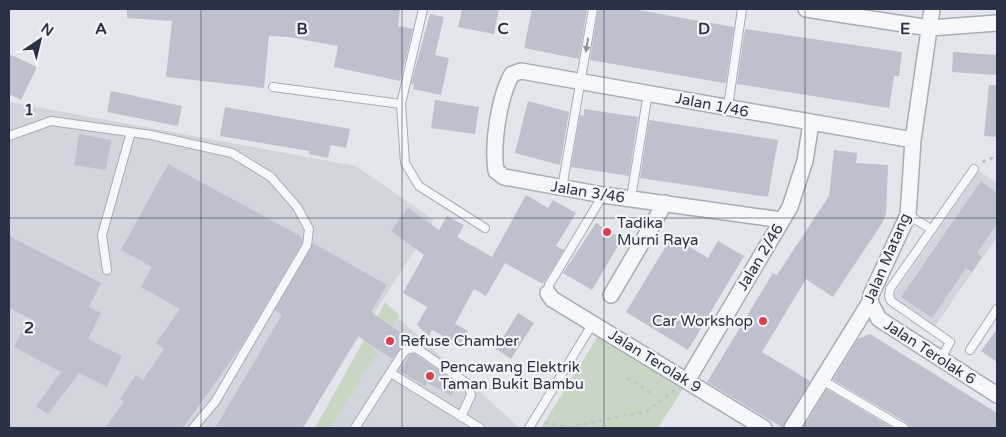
<svg xmlns="http://www.w3.org/2000/svg" width="1006" height="437" font-family="'Varela Round',sans-serif">
<rect width="100%" height="100%" fill="#e3e6ec"/>
<path fill="#d1d5de" d="M9,102L356,166L434,220L301,428H9Z
M979,171L997,183V237L935,326L892,297Z
M386,307L520,428H315Z"/>
<path fill="#c7d7c3" d="M385,302L400,316L393,325L386,321L369,346L377,353L330,428H315Z
M598,336L684,387L658,428H541Z"/>
<path fill="#bcc1cd" d="M127,9H400L398,26L413,29L400,81L334,67L338,46L289,37L269,36L264,88L166,77L172,21L127,18Z
M462,9H499L494,34L458,27Z
M532,9H587L579,59L524,48Z
M598,9H632L734,27L726,82L724,83L590,60Z
M430,14L444,17L435,55L449,58L441,95L413,89L414,84H411Z
M745,29L902,52L899,76H894L889,108L737,84Z
M953,52L997,55V75L952,72Z
M9,54L37,67L21,100L9,94Z
M989,85H997V137L984,136Z
M111,91L182,106L178,126L107,112Z
M435,100L479,107L475,134L431,128Z
M528,101L569,112L560,165L515,153Z
M225,107L350,129L346,148L331,145L328,158L309,154V151L220,136Z
M584,109L638,117L629,176L571,167L580,115L584,116Z
M649,120L778,140L768,197L640,178Z
M79,134L111,140L106,170L74,165Z
M834,150L857,153L856,163L888,165L886,213L883,222L833,297L806,279L762,352L810,381L783,428L707,382L773,273L777,275L829,196Z
M168,164L302,237V243L242,345L183,428H105L124,402L120,399L136,375L143,380L164,349L156,343L180,309L141,287L152,267L121,250Z
M981,181L997,193V224L977,253L982,257L972,272L966,268L932,318L901,297Z
M526,195L548,208L553,200L576,213L556,246L564,250L543,284L505,263L486,296L474,289L455,324L468,331L460,345L432,330L429,336L417,325L427,307L403,293L424,255L391,231L408,208L439,230L447,216L464,225L457,237L492,257Z
M596,223L622,239L592,290L563,273Z
M9,236L101,283L89,307L101,313L88,339L122,356L107,387L79,373L48,414L36,406L61,372L14,347L29,318L9,308Z
M672,236L708,258L718,241L744,256L688,350L626,312Z
M313,243L387,285L371,312L407,337L403,346L392,359L358,336L303,428H215L282,315L275,310Z
M518,313L534,323L511,359L496,349Z
M997,329V362L981,351Z
M870,334L997,413V428H910L907,423L833,380L858,339Z
M410,354H415L458,384L451,396L427,382L425,386L400,371Z
M827,389L893,428H803Z"/>
<g fill="none" stroke-linecap="round" stroke-linejoin="round">
<defs>
<path id="service" d="M423,9L401,104L405,163L419,186L485,228
M273,87L401,104
M728,107L742,9
M9,136L51,121L151,135L232,153L271,177L297,207L309,229L307,245L215,402L193,428
M562,188L593,9
M631,198L648,93
M908,215L931,229
M107,270L102,235L131,132
M548,293L549,285L603,195
M970,350L997,309
M941,359L950,342L891,301L889,296L890,289L974,169
M391,373L480,428
M822,380L904,428
M355,428L403,353L408,349L416,348L468,384L471,395L461,417
M529,428L593,323"/>
<path id="minor" d="M806,9L930,28L997,23
M782,220L603,195L504,177L496,171C492,144 499,97 512,74L521,71L913,140
M548,293L552,299L764,428
M611,295L665,203
M870,302L879,319L997,395
M687,381L790,207L805,161L811,123
M792,428L870,302L871,295L908,215L913,140L932,9"/>
</defs>
<use href="#service" stroke="#a7acb7" stroke-width="10"/>
<use href="#minor" stroke="#a7acb7" stroke-width="18"/>
<path stroke="#c1c4cb" stroke-width="2.5" stroke-dasharray="4 4" stroke-linecap="butt" d="M982,162L997,156
M627,378L654,395
M544,423L570,427L647,411L675,390"/>
<use href="#service" stroke="#f6f7fa" stroke-width="8"/>
<use href="#minor" stroke="#f6f7fa" stroke-width="15"/>
</g>
<defs><path id="oneway-solid" d="M-6-.8H1V-3.2L6.5 0L1 3.2V.8H-6Z" transform="scale(1.25)"/></defs>
<use fill="#9094a0" href="#oneway-solid" transform="translate(587 45) rotate(99)"/>
<path fill="none" stroke="#293146" stroke-width="1" stroke-opacity="0.55" d="M201,9V428M402,9V428M604,9V428M805,9V428M9,218H997"/>
<g fill="#da3f4b" stroke="#f3f5f9" stroke-width="2">
<circle cx="607" cy="232" r="5"/>
<circle cx="763" cy="321" r="5"/>
<circle cx="390" cy="341" r="5"/>
<circle cx="430" cy="376" r="5"/>
</g>
<g text-anchor="middle" stroke-width="4.5" stroke-linejoin="round" paint-order="stroke">
<g font-size="15" fill="#293146" stroke="#f3f5f9">
<text transform="translate(712 105) rotate(11)" y="5">Jalan 1/46</text>
<text transform="translate(588 192) rotate(9)" y="5">Jalan 3/46</text>
<text transform="translate(760 257) rotate(-59)" y="5">Jalan 2/46</text>
<text transform="translate(887 258) rotate(-67)" y="5">Jalan Matang</text>
<text transform="translate(930 352) rotate(33)" y="5">Jalan Terolak 6</text>
<text transform="translate(655 361) rotate(32)" y="5">Jalan Terolak 9</text>
</g>
<g font-size="15" fill="#293146" stroke="#f3f5f9" text-anchor="start">
<text x="617" y="228">Tadika<tspan x="617" dy="17">Murni Raya</tspan></text>
<text x="753" y="326" text-anchor="end">Car Workshop</text>
<text x="400" y="346">Refuse Chamber</text>
<text x="440" y="372">Pencawang Elektrik<tspan x="440" dy="17">Taman Bukit Bambu</tspan></text>
</g>
</g>
<g font-size="16" text-anchor="middle" font-weight="bold" fill="#293146" stroke="#f3f5f9" stroke-width="4.5" stroke-linejoin="round" paint-order="stroke">
<text x="101" y="34">A</text>
<text x="302" y="34">B</text>
<text x="503" y="34">C</text>
<text x="704" y="34">D</text>
<text x="905" y="34">E</text>
<text x="29" y="115">1</text>
<text x="29" y="333">2</text>
</g>
<rect width="1006" height="437" fill="none" stroke="#293146" stroke-width="20"/>
<g transform="translate(40 40) rotate(35)" stroke="#f3f5f9" stroke-width="4" paint-order="stroke">
<path d="M0-4L9 19L0 12L-9 19Z" fill="#293146"/>
<text y="-8" font-size="14" font-weight="bold" text-anchor="middle" fill="#293146">N</text>
</g>
</svg>
